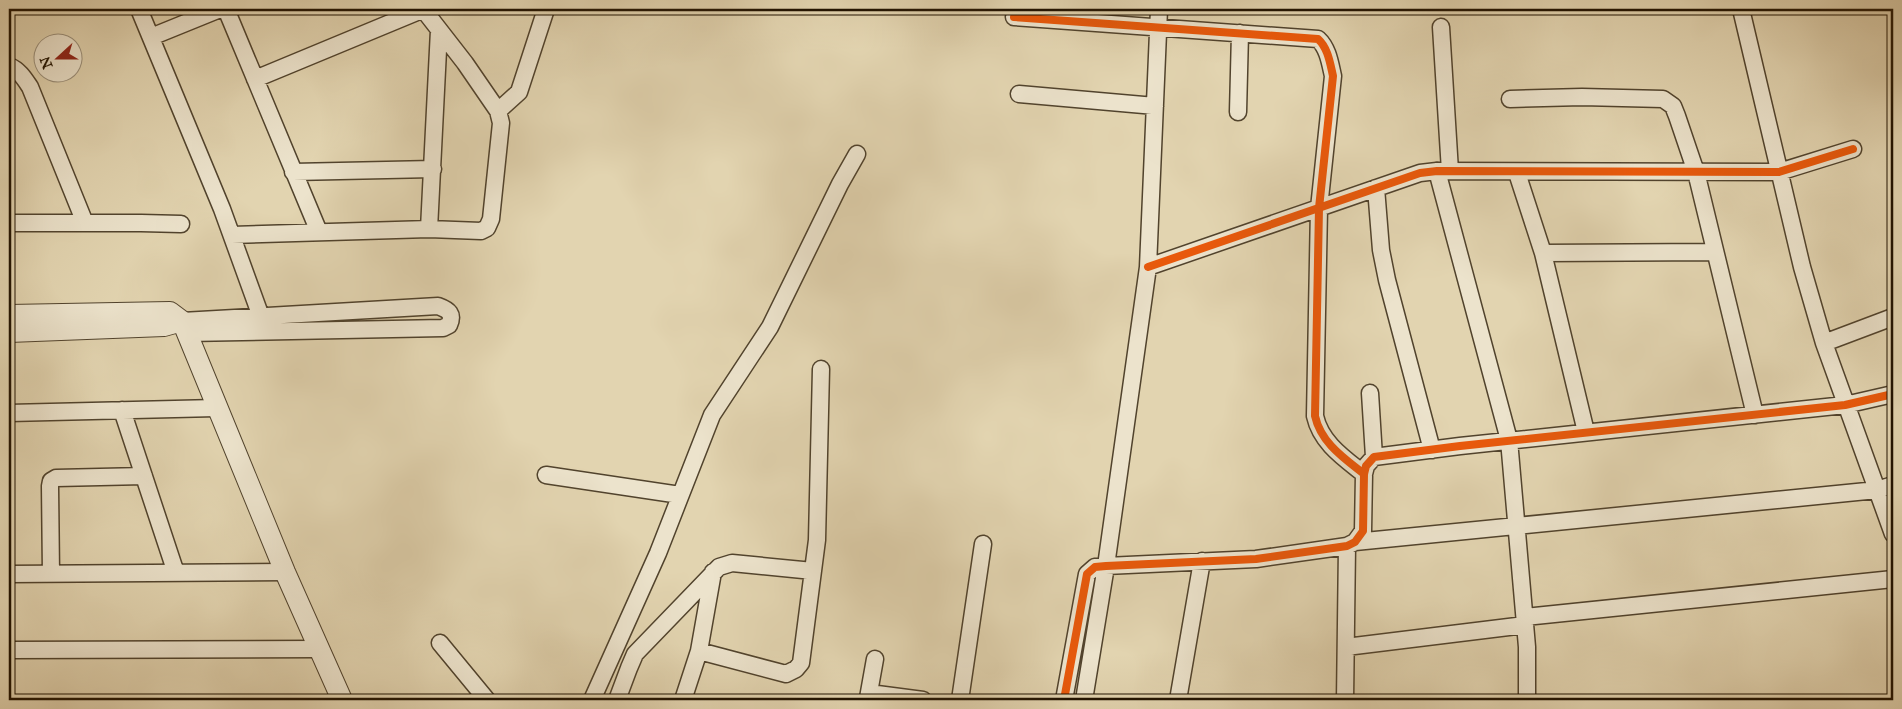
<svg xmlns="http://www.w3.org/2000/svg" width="1902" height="709" font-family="'IM FELL Great Primer',serif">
<rect width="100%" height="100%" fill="#e2d4b0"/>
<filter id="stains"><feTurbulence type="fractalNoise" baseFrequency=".004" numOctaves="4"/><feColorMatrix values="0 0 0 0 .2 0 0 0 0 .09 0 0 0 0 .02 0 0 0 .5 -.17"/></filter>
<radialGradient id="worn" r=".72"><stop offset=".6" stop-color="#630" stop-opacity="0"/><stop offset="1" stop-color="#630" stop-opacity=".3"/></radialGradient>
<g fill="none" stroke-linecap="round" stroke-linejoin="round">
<defs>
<path id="minor" d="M139,9L222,209L264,325
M226,9L319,232
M1741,9L1802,267L1824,343L1893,534
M1014,17L1318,39C1328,48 1330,63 1333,76L1319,208L1315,416C1321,443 1344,458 1364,474
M1441,27L1450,171
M151,37L220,9
M9,66C19,70 24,78 30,87L85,223
M255,79L424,9
M1019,94L1155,106
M1510,99L1582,97L1663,99L1673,106L1677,116L1696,172L1755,415
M498,111L519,92L546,9
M1238,112L1240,33
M1437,171L1509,440L1527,647V700
M293,172L433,169
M1517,173L1543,253L1586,432
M1376,188L1381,250L1387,280L1432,450
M9,223H141L181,224
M429,229L439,30
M232,235L429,229L481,231L487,228L491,219L501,123L498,111L465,63L423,9
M1543,253L1715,252
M1148,267L1420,173L1437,171L1779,172L1853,149
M182,321L438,306C449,310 454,314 449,325L443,328L187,333
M1824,343L1893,317
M1370,393L1374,457
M122,410L176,573
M9,413L216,408
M546,475L680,495
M1355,542L1877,490L1893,485
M9,574L285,572
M51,574L50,486L51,481L56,478L144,476
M1525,617L1893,579
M440,643L487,700
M1346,647L1525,625
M9,650L319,649
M699,651L786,674L796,669L801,663L817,540L821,369
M868,698L875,659
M592,700L658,553L712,415L770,327L840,184L857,154
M617,700L629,668L635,654L719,567L732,563L813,571
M683,700L699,651L713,572
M867,700L877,694L923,700
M960,700L983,544
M1064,700L1087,574L1095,567L1106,566L1256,559L1347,546L1355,542L1363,531L1364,474L1366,466L1374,457L1460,446L1845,405L1893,394
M1084,700L1106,566L1148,267L1159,9
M1178,700L1202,561
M1345,700L1347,546"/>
<path id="tertiary" d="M9,315L170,312L182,321L285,572L342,700
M9,332L164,326L182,321"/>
</defs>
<use href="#minor" stroke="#51432d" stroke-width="19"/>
<use href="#tertiary" stroke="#51432d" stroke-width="22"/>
<use href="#minor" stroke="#ece3cc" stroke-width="16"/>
<use href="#tertiary" stroke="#ece3cc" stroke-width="20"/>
<defs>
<path id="cycleway" d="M1014,17L1318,39C1328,48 1330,63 1333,76L1319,208L1315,416C1321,443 1344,458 1364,474
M1148,267L1420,173L1437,171L1779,172L1853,149
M1064,700L1087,574L1095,567L1106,566L1256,559L1347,546L1355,542L1363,531L1364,474L1366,466L1374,457L1460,446L1845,405L1893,394"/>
</defs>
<use href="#cycleway" stroke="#ece3cc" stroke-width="11"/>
<use href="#cycleway" stroke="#e8590c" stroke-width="8"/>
</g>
<rect width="1902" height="709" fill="none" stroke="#e2d4b0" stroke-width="30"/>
<rect x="10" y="10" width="1882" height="689" fill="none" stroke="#211301" stroke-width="2.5"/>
<rect x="15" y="15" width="1872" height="679" fill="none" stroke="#211301"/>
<g transform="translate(58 58) rotate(249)"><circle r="24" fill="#ece3cc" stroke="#9b907b"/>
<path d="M0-4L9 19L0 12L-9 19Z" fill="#8f2418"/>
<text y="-8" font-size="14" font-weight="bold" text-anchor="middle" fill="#211301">N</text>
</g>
<rect width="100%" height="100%" filter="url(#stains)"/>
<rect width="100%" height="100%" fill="url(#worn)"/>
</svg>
